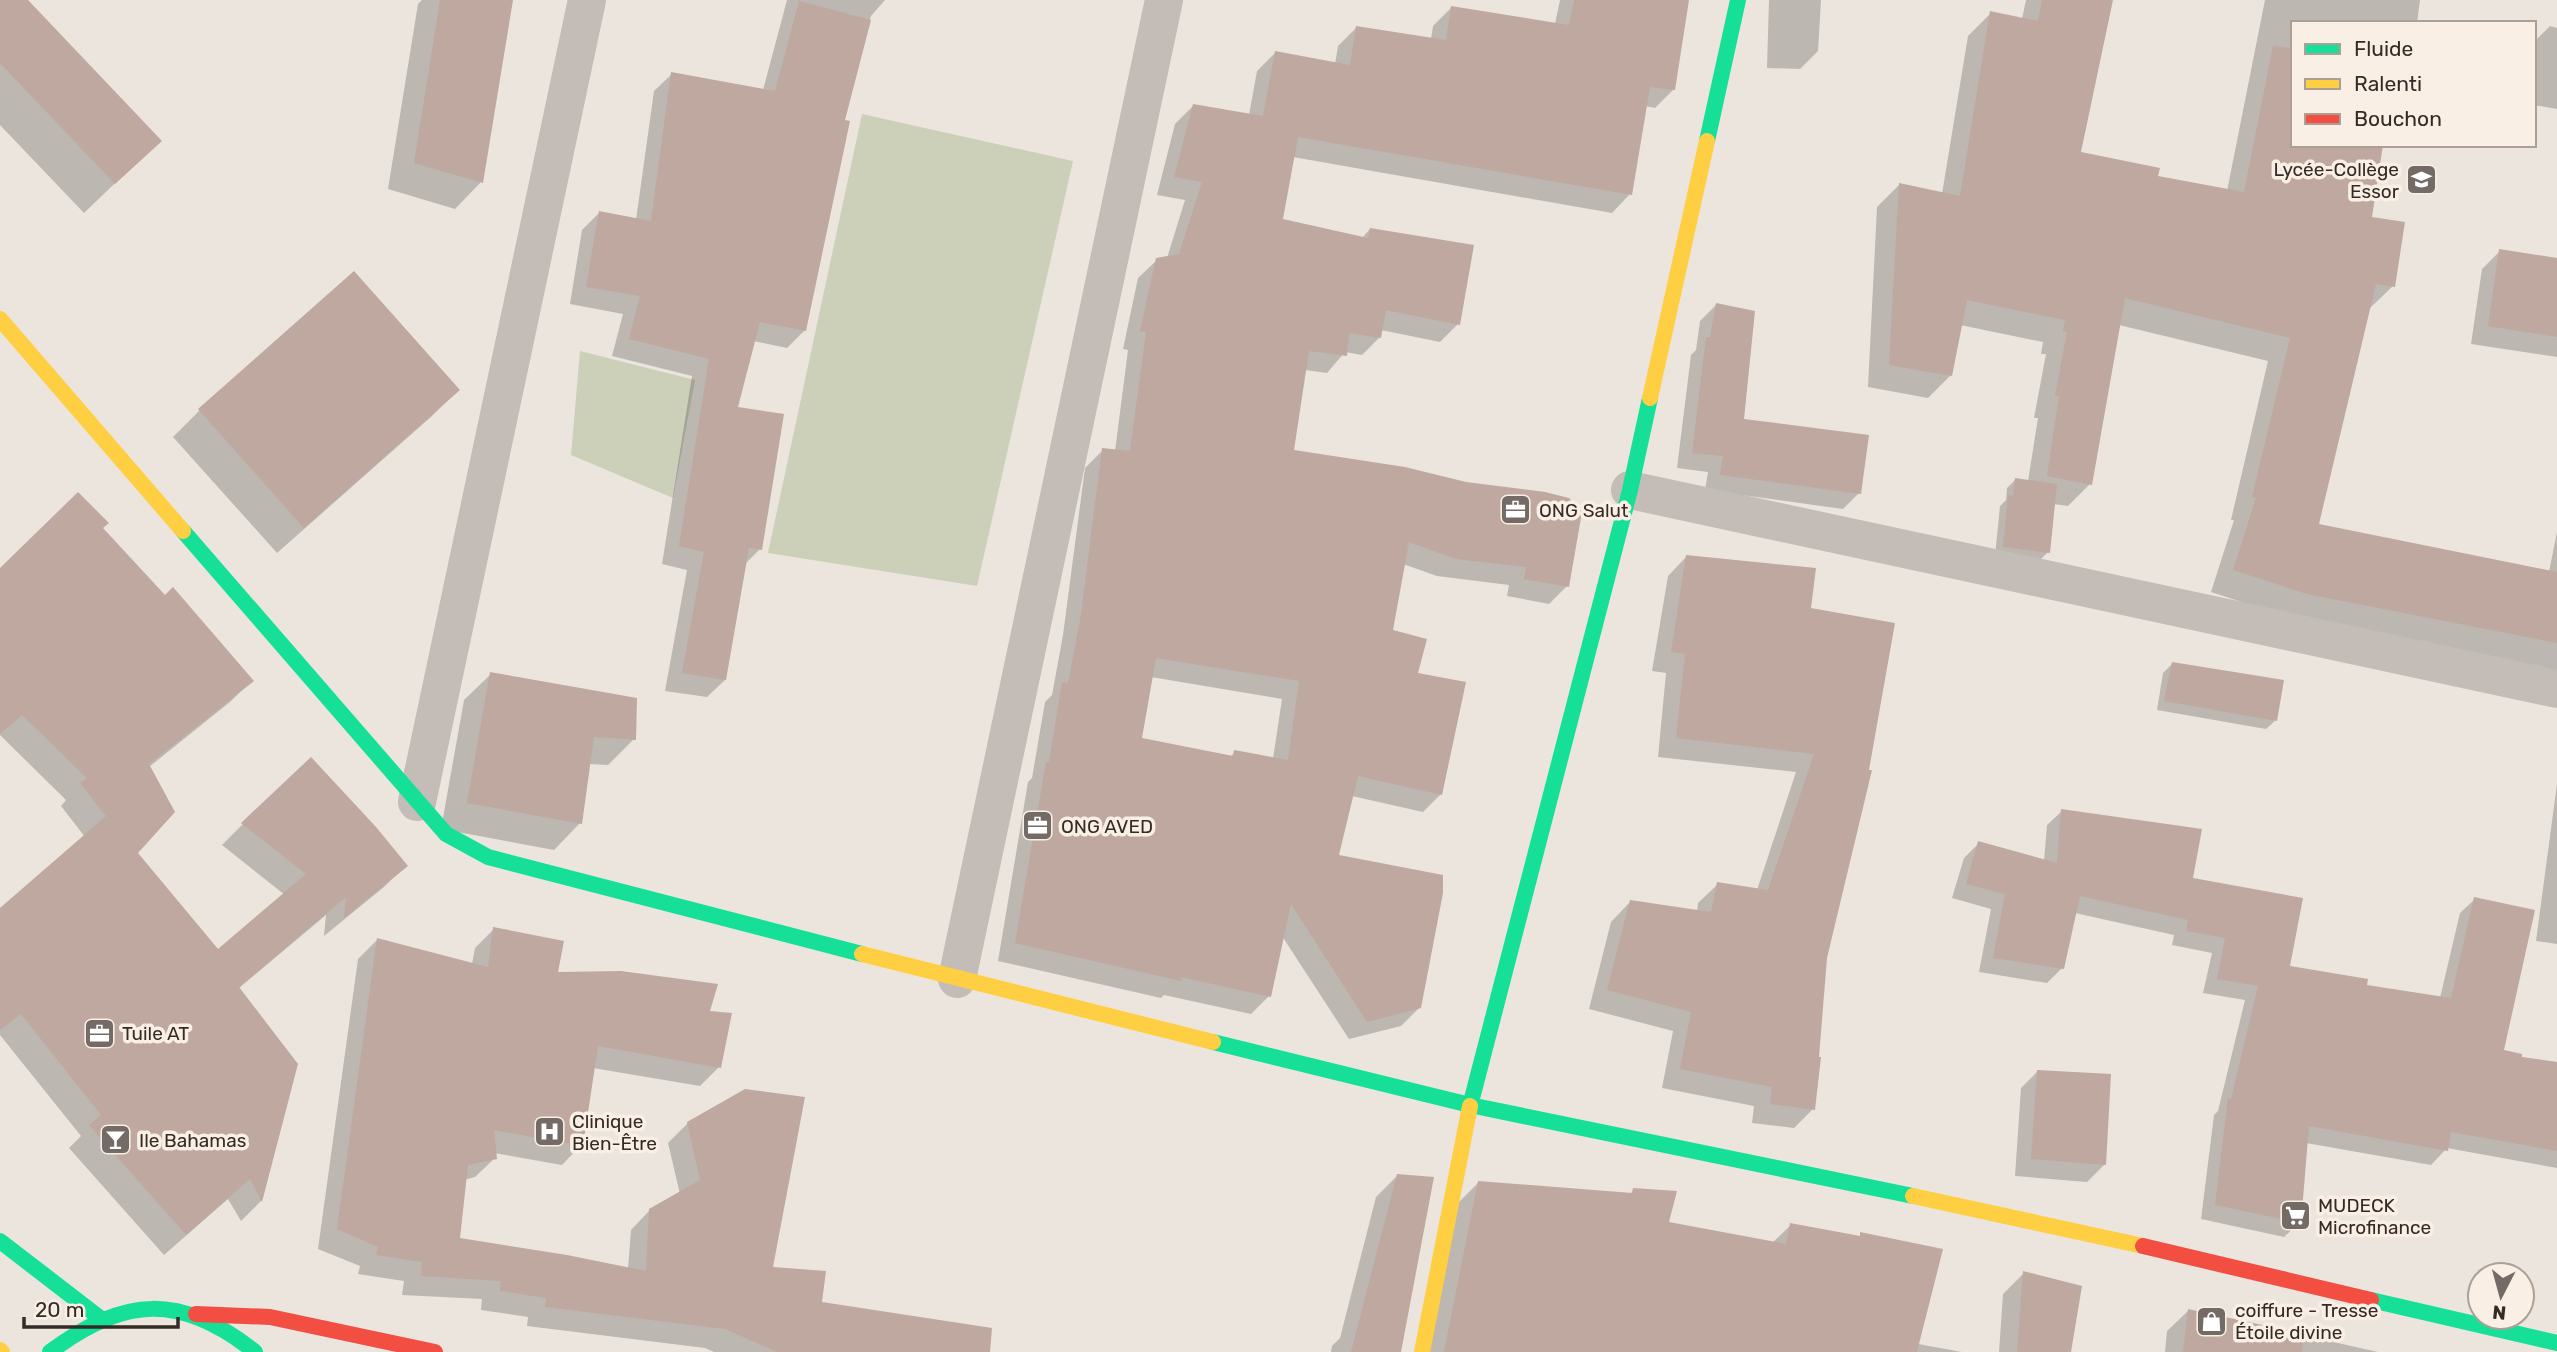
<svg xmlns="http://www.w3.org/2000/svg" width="2557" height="1352" font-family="Rubik,sans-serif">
<rect width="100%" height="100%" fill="#ebe5de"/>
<path fill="#ccd0b8" d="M862,114L1073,161L977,586L768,553Z
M580,351L695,380L673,498L571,455Z"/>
<path fill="#0003" fill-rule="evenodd" d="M0,0H25L159,141L84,213L0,125Z
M422,0H511L481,182L455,209L388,189L418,4Z
M787,0H885L871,16L843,122L805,330L787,348L753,341L736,408L760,549L745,564L725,680L707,697L665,691L687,570L662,564L692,376L612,356L623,314L570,304L582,230L600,212L636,220L654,91L672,74L763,90Z
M1560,0H1688L1673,90L1655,108L1645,106L1630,194L1612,213L1293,157L1281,220L1362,238L1370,229L1458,324L1440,342L1381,330L1380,337L1362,355L1345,352L1327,373L1305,370L1292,452L1567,586L1549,604L1507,596L1509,585L1437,576L1403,564L1391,631L1416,674L1441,794L1423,812L1352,796L1337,857L1419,1008L1401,1026L1349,1039L1282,936L1269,996L1251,1014L1164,995L1161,998L998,961L1028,782L1032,778L1045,702L1052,695L1063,635L1085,468L1103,450L1115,451L1128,350L1123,349L1138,278L1157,260L1167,258L1185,200L1157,195L1175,124L1193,106L1249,115L1257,71L1275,53L1335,64L1338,46L1356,28L1431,39L1433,26L1451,8L1555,24ZM1151,677L1282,699L1273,759L1235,752L1230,757L1140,739Z
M1769,0H1821L1818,51L1800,69L1767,68Z
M2026,0H2111L2079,153L2156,177L2227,191L2265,0H2420L2417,23H2293V145L2370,218L2393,286L2369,309L2316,525L2549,572L2557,532V675L2284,616L2211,592L2234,520H2231L2268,361L2119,325L2090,484L2068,506L2053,504L2048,552L2039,561L1995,556L2000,506L2006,500L2007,488L2016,479L2028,481L2038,418H2034L2046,354H2041L2043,342L1960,325L1950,376L1928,398L1868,387L1877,207L1899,185L1942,194L1968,36L1991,13L2022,19Z
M2550,26L2557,28V109L2534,105V42Z
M2500,251L2557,260V357L2471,344L2482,269Z
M354,274L458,390L432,416L277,553L173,437L199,411Z
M1716,305L1742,420L1859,493L1843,509L1705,490L1708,472L1677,468L1691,355L1696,350L1700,321Z
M101,528L165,597L251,681L230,702L149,767L136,853L218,952L285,895L222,845L243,824L405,866L384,887L324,936L326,915L238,989L296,1064L261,1201L241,1221L228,1199L164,1255L69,1148L81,1136L0,1035V909L85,837L61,806L66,800L0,735V571Z
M1687,556L1810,609L1825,958L1813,1109L1794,1128L1752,1123L1754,1106L1662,1088L1673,1031L1589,1009L1611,922L1630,902L1697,911L1698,903L1718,884L1757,890L1796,772L1658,757L1666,673L1652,671L1668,576Z
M2172,664L2275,721L2266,729L2157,710L2163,673Z
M491,674L634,739L608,765L588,764L580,823L554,850L441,829L464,700Z
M2557,784V944L2536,941Z
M2062,811L2191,880L2288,968L2365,986L2440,998L2460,913L2475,899L2502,1052L2520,1058L2557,1064V1168L2447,1148L2431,1165L2306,1143L2299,1223L2284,1237L2201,1219L2214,1115L2218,1111L2245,1000L2203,993L2212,953L2172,945L2174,935L2075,913L2062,968L2047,983L1979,972L1991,909L1952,898L1964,858L1979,843L2044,861L2047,825Z
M494,929L555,974L707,1012L719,1067L700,1086L593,1068L581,1145L562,1165L494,1153L495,1158L475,1177L464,1180L458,1240L628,1269L631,1230L650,1210L680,1194L668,1143L688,1123L771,1269L820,1303L916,1352H714L705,1348L527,1326L528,1317L481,1310L482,1299L402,1295L404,1281L358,1274L360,1266L318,1249L358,959L377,940L472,964L475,948Z
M2038,1071L2104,1165L2087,1182L2015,1176L2021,1088Z
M1397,1176L1399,1352H1331L1332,1346L1340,1338L1376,1197Z
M1478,1183L1629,1195L1634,1190L1667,1223L1772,1243L1791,1225L1858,1238L1861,1234L1918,1344L1962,1352H1428L1457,1204Z
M2024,1273L2069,1352H1999L2003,1294Z
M2188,1311L2230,1329L2311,1337L2378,1352H2165L2167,1331Z"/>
<path fill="#bea8a0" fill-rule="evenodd" d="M0,0H28L162,141L115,184L0,63Z
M440,0H513L483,183L414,163Z
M1574,0H1689L1675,90L1650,87L1632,195L1298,137L1283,219L1368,238L1370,228L1474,245L1460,325L1386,310L1381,338L1349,333L1347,356L1309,351L1294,450L1405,467L1466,482L1545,492L1569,498L1582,512L1569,587L1524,579L1526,567L1456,559L1409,542L1393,630L1427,639L1418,673L1466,682L1442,795L1358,776L1339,855L1443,875V893L1421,1008L1367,1022L1291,904L1271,997L1181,977V981L1015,943L1046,762H1049L1062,682L1068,683L1081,615L1102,448L1130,451L1146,332L1140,331L1156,258L1179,254L1202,182L1174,177L1193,104L1263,116L1275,51L1350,65L1356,26L1446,40L1451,6L1569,25ZM1156,658L1299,681L1288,760L1234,750L1233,756L1142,738Z
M2042,0H2113L2081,152L2160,168L2158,176L2244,192L2273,46L2293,48V145H2383L2372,217L2405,222L2395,287L2376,284L2319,524L2557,572V643L2307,594L2233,570L2256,498L2252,497L2290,338L2125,298L2092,485L2047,476L2059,396H2055L2067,332L2063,331L2065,320L1967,300L1952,376L1889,365L1899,183L1960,196L1990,11L2038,21Z
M799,1L871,20L845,120L850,121L806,331L760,322L738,407L784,414L762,550L749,548L726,680L682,673L704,552L679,546L709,359L629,339L640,296L586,287L599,211L651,221L671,72L775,91Z
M2499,249L2557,258V337L2488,326Z
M354,271L460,390L304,528L198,409Z
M1716,303L1755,311L1744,419L1869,435L1861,494L1720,475L1723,456L1692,453L1706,337H1710Z
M2015,478L2057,484L2050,553L2003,547L2008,495L2013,496Z
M78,492L109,523L103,528L165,595L173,587L254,681L149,764L175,812L138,853L218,949L306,874L241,823L311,757L376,827L408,866L344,918L346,897L239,987L298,1064L262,1202L250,1179L186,1235L89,1125L101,1115L21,1014L0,1030V908L106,816L80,783L87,778L22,715L0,734V568Z
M1686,555L1816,568L1811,608L1895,623L1869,770H1872L1827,958L1819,1057H1821L1815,1110L1770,1104L1772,1087L1680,1069L1691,1012L1607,990L1630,900L1711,912L1717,882L1768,890L1814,754L1676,738L1685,654L1671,652Z
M2172,662L2284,680L2277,721L2164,701Z
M490,672L637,698L636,740L594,737L582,824L467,803Z
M2061,809L2202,829L2193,878L2303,898L2290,966L2368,979L2367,985L2451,998L2474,897L2535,910L2504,1050L2522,1054V1057L2557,1062V1151L2451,1132L2448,1151L2309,1126L2301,1223L2215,1205L2228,1098L2231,1099L2258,986L2217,979L2225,938L2186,931L2188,920L2080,896L2064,969L1993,958L2005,894L1966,884L1978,841L2057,863Z
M493,927L564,941L558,972L621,971L718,984L710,1011L732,1013L721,1068L598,1046L583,1146L494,1130L497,1159L468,1165L460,1238L567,1255L646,1271L649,1209L700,1180L687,1122L745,1089L805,1097L773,1267L826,1271L822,1302L992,1328L990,1352H777L725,1329L545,1307L546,1298L500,1291L501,1281L421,1276L422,1262L376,1255L378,1247L337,1229L377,938L488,967Z
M2037,1070L2111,1074L2106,1165L2031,1159Z
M1397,1174L1434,1177L1401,1352H1351Z
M1478,1181L1632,1193L1633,1188L1677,1191L1669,1222L1786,1244L1790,1223L1860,1236V1232L1943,1249L1917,1352H1444Z
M2023,1271L2082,1286L2071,1352H2017Z
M2188,1309L2304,1334L2302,1352H2183Z"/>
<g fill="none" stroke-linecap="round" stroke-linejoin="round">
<path stroke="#c3bcb7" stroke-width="38" d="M1630,490L2557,689
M417,802L587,0
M957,979L1164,0"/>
<path stroke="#16e098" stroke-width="16" d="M1707,141L1738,0
M183,531L446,834L488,857L862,954
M1213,1042L1470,1105L1913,1196
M1470,1106L1630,490L1650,398
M0,1241L100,1318
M2371,1300L2557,1343
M50,1352C124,1296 181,1293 255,1352"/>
<path stroke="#ffcf43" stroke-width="16" d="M0,319L183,531
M1650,398L1707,141
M862,954L1213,1042
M1913,1196L2143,1246
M0,1350L2,1352
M1422,1352L1470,1106"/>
<path stroke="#f24e42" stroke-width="16" d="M2143,1246L2371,1300
M196,1314L270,1317L435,1352"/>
</g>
<defs>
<symbol id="school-square" viewBox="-11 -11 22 22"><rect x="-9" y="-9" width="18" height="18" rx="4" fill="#746b66" stroke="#f9efe4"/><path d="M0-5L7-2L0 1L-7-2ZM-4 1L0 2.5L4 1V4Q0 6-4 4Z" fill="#fff"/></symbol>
<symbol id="office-square" viewBox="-11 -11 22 22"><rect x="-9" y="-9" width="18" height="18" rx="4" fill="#746b66" stroke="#f9efe4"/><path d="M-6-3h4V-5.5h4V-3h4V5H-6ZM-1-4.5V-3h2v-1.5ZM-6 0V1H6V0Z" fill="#fff"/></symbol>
<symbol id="hospital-square" viewBox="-11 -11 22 22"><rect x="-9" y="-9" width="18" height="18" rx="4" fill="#746b66" stroke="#f9efe4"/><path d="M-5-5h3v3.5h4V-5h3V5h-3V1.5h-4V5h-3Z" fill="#fff"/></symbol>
<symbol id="bar-square" viewBox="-11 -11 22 22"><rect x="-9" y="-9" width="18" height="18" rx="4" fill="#746b66" stroke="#f9efe4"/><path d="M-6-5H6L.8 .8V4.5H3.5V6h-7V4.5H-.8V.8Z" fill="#fff"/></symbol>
<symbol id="supermarket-square" viewBox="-11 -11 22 22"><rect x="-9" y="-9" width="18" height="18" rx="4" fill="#746b66" stroke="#f9efe4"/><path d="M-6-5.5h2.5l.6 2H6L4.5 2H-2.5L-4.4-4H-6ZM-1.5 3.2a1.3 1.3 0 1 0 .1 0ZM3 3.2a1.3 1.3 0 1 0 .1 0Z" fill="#fff"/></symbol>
<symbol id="shop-square" viewBox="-11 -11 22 22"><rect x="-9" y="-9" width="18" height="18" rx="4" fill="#746b66" stroke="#f9efe4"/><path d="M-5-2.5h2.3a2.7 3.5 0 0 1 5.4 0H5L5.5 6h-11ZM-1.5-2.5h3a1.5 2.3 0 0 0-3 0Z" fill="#fff"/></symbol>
</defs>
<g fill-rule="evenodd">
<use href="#school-square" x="2404" y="162" width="35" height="35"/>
<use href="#office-square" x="1498" y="492" width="35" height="35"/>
<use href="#office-square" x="1020" y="808" width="35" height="35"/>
<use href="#office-square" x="82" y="1016" width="35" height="35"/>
<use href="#hospital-square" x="532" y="1114" width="35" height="35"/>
<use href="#bar-square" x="98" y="1122" width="35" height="35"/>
<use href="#supermarket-square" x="2278" y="1198" width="35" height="35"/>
<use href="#shop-square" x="2194" y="1304" width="35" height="35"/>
</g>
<g text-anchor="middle" stroke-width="7" stroke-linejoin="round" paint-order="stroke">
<g font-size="19" fill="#342a26" stroke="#f9efe4" text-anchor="start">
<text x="2399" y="176" text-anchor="end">Lycée-Collège<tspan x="2399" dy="22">Essor</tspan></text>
<text x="1539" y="517">ONG Salut</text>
<text x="1061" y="833">ONG AVED</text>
<text x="122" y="1040">Tuile AT</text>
<text x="572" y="1128">Clinique<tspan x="572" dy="22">Bien-Être</tspan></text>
<text x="139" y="1147">Ile Bahamas</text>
<text x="2318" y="1212">MUDECK<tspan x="2318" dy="22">Microfinance</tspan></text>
<text x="2235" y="1317">coiffure - Tresse<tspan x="2235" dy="22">Étoile divine</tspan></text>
</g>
</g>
<rect x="2291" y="21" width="245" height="126" fill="#f9efe4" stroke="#aaa098" stroke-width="2"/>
<rect x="2305" y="44" width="35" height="10" fill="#16e098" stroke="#aaa098" stroke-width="2"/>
<text x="2354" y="56" font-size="21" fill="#342a26">Fluide</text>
<rect x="2305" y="79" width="35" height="10" fill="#ffcf43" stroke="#aaa098" stroke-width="2"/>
<text x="2354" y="91" font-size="21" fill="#342a26">Ralenti</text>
<rect x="2305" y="114" width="35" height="10" fill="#f24e42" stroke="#aaa098" stroke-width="2"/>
<text x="2354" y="126" font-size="21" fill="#342a26">Bouchon</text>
<g transform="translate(2501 1296) rotate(186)"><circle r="33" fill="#f9efe4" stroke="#aaa098" stroke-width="2"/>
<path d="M0-5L12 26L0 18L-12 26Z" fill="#746b66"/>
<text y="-10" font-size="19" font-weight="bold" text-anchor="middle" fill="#342a26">N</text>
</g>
<path d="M24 1317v10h154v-10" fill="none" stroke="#342a26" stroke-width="3.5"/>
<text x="35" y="1317" font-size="21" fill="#342a26" stroke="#f9efe4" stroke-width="5" paint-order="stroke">20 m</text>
</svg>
